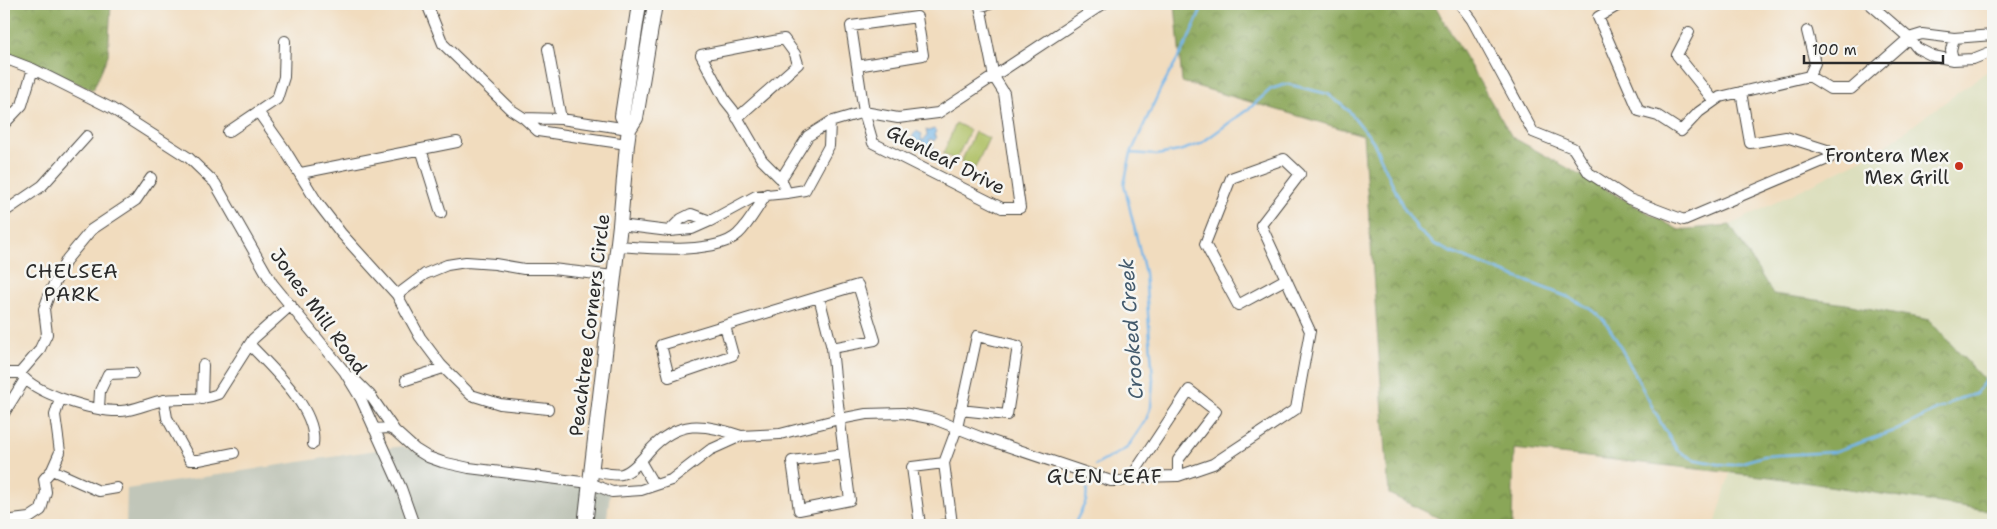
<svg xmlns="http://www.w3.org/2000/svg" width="1997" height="529" font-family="'Shantell Sans',sans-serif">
<defs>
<pattern id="forest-crowns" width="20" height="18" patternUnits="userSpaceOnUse" patternTransform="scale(1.25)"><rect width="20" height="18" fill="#8aa658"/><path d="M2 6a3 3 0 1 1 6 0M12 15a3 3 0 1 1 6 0" fill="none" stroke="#718749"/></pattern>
</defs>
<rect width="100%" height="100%" fill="#f6f6f2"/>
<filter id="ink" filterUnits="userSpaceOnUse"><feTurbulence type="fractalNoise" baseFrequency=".02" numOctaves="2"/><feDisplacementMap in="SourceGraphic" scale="10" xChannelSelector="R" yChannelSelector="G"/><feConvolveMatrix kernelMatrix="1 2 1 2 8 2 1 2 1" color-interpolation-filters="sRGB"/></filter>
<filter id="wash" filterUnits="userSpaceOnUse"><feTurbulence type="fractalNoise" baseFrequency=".0096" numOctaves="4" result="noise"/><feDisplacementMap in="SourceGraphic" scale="20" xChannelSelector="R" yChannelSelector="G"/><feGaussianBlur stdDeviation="1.12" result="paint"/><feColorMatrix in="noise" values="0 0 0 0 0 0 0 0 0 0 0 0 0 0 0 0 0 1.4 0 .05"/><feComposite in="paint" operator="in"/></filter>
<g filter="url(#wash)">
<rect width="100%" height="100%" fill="#f1dcbe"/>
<path fill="#dbdebc" d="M1993,67V390L1929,320L1846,304L1773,294L1730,225L1877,152Z
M1730,473L1770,477L1993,511V525H1715Z"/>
<path fill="#c1c6b9" d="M402,446L471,472L611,486L606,525H126L127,489Z"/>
<path fill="#adbf62" stroke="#6c7546" d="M956,123L970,130L956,160L943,154Z
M975,132L989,138L975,168L961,162Z"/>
<path fill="url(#forest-crowns)" stroke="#5a6842" d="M4,4H111L108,55L93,90L4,52Z
M1175,4H1434L1512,137L1679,230L1730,225L1773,294L1846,304L1929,320L1993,390V511L1770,477L1514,449L1512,525H1453L1389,494L1363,135L1182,82Z"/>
<path fill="#73b5e8" stroke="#4f708a" d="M934,129L936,131L934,135L937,137L934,141L931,139L929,140L934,146L931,151L925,148L926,145L921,141L918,142L914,140L915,138L912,137L916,131L922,134L921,139L924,140L927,135L926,130L928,131Z"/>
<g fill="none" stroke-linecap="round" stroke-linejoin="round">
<path stroke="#73b5e8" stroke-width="2.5" d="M1131,153L1157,155L1179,151L1200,144L1251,107L1271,89L1287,84L1328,94L1349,111L1373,141L1403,207L1419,231L1433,243L1450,252L1568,297L1591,309L1604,320L1615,337L1662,425L1677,450L1693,459L1718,464L1733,465L1764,456L1833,452L1897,430L1958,399L1975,394L1990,375H1993
M1096,465L1127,448L1146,420L1151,406L1153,380L1145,273L1124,184L1131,153L1160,90L1188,40L1200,13L1201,4
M1074,525L1086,501L1087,489"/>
</g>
</g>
<g filter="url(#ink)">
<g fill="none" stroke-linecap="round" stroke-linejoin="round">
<defs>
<path id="minor" d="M427,4L443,44L510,109L524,118
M990,4L980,6L994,77L1004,93L1020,208H1002L873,143L864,112L898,118L938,113L1103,4
M1460,4L1472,20L1533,132L1573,148L1589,173L1629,199L1684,220L1830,158L1827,150L1786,137L1750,143L1741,92
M1618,4L1617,6L1598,17L1639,111L1658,116L1681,131L1699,112L1720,97L1809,76L1830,89H1851L1909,38L1922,34L1954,38L1993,35
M1870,4L1909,38L1917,48L1933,56L1953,60L1973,59L1993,51
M1807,31L1815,63L1809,76
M1689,32L1677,55L1714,101
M548,49L561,119
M4,58L33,69L111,108L189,158L215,183L272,283L344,371L361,399L401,488L414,525
M1953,60L1951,50L1954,38
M259,113L283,147L317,202L341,233L397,295L420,337L441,365L471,395L500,404L548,409
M4,124L22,105L33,69
M228,132L277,99L284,77L285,41
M627,144L538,131L524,118L561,119L629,129
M423,149L422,152L441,213
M301,173L457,142
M151,178L136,200L91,230L67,259L51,290L44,309L47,334L39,351L20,373C34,394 96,412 121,411C137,410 150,402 165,400C184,398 201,401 218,394L253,339L291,305
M781,179L808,136L830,122L864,112L851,26L917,17L923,55L857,66
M787,193L805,190L829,146L830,122
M4,212L42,186L87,136
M620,225L669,231L681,219L691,214L710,221L756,196L787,193L781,179L762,160L733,110L725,100L701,55L784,39L795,54L798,64L737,118
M669,231L692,229L710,221
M618,246C647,248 716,255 738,234C749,224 758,206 767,194
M397,295L425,274L447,265L466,262L495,264L524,269H552L614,276
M819,297L832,348
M725,326L733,355L669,377L661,345L858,285L875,340L832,348C837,399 843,449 850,500L799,510L792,461L844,454
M250,345C272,368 318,410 313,444
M4,373H20
M352,377L370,395L395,431
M406,380L443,368
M60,399L55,415L60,452L52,470L99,491L117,488
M202,399L203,365
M164,400L167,418L190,460H199L234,453
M99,408L100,391L108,374L133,373
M4,413L24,381
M374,429L389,428L395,431L415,449L428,457L442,462L469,468L590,483L612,492L641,490L671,480L710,450L741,436L780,434L835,420L866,414L903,413L934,419L980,437L1111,481H1121L1137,477L1178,476V460L1216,411L1189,390L1130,479
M640,461L654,485
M591,471C600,472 614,476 622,474C633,471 642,459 649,451C678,419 704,423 741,436
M1178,476L1213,464L1296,409L1310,331L1261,225L1300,174L1284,159L1231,178L1205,244L1238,305L1286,279
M4,521L29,518L41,510L46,492L44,479L52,470
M920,525L912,467L944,463
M942,525L952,524L944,463L957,428L977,336L1018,346L1007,415L960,410"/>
<path id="tertiary" d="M629,129L622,116L639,4
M585,525L620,225L627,144L629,129L636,118L655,4"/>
</defs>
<use href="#minor" stroke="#494641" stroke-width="12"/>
<use href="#tertiary" stroke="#494641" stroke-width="16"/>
<use href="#minor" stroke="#fff" stroke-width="10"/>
<use href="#tertiary" stroke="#fff" stroke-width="14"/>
</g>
</g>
<circle fill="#c8321e" stroke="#f6f6f2" stroke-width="2" cx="1959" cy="166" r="5"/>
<g text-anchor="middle" stroke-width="5" stroke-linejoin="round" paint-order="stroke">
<g font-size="19" fill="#2b2b2b" stroke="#f6f6f2" text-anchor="end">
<text x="1949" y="162">Frontera Mex<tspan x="1949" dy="22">Mex Grill</tspan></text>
</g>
<g font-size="19" fill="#2b2b2b" stroke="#f6f6f2">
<text transform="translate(946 159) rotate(27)" y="7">Glenleaf Drive</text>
<text transform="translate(319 311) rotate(54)" y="7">Jones Mill Road</text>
<text transform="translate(589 325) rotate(-83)" y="7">Peachtree Corners Circle</text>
</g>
<g font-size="20" letter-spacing="1" fill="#2b2b2b" stroke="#f6f6f2">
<text x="72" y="278">CHELSEA<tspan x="72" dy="23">PARK</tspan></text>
<text x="1105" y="483">GLEN LEAF</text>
</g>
<g font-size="20" font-style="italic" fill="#445b6d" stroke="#f6f6f2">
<text transform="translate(1131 329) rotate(-94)" y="7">Crooked Creek</text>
</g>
</g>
<rect width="1997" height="529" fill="none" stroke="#f6f6f2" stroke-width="20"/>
<path d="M1804 55v8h139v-8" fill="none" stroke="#2b2b2b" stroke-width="2.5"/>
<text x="1812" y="55" font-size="15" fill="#2b2b2b" stroke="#f6f6f2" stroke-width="4" paint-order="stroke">100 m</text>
</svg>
